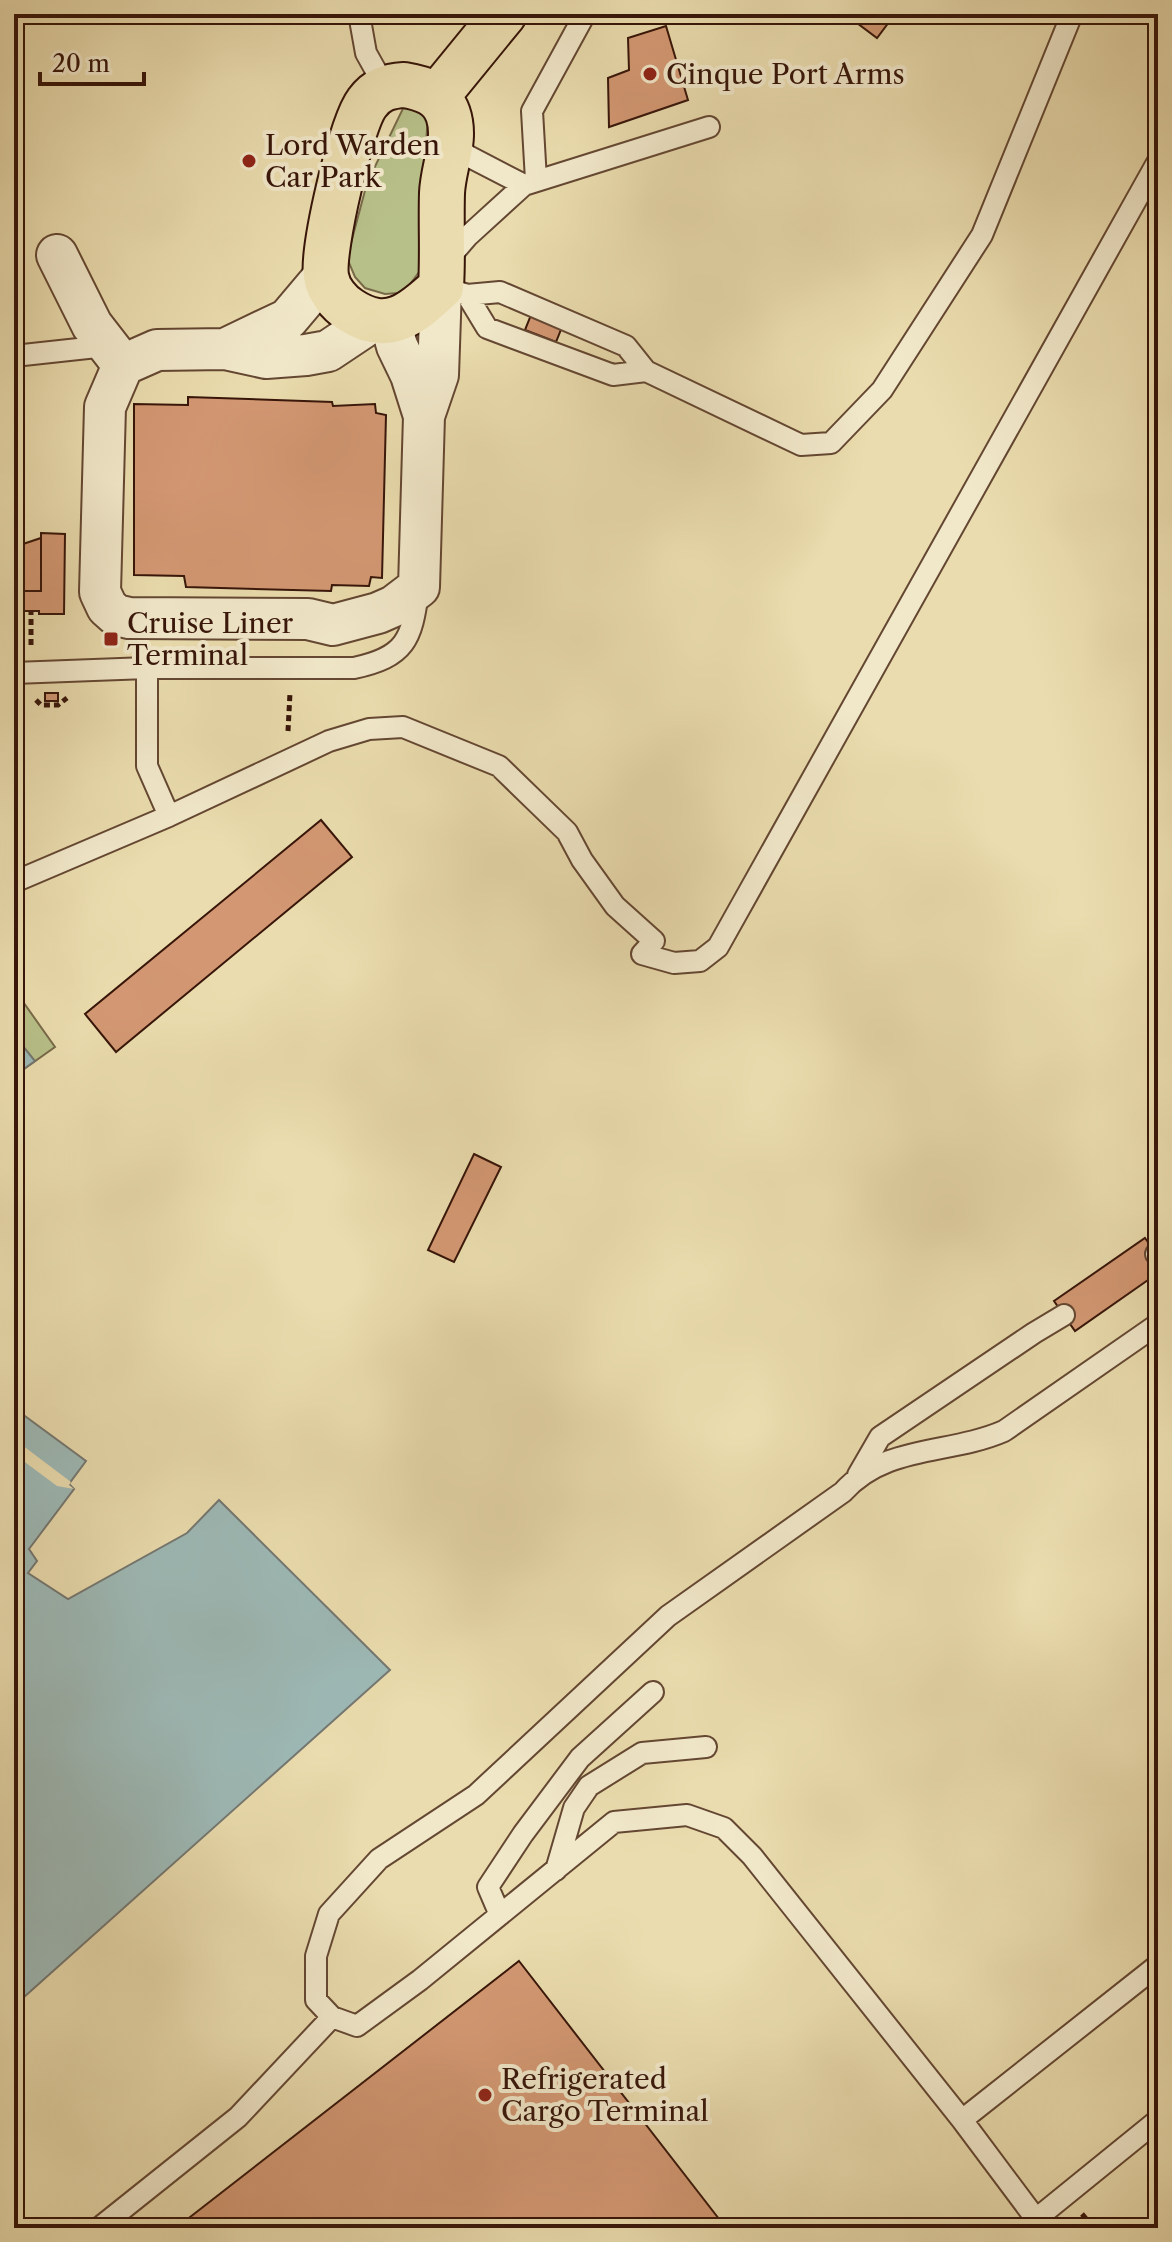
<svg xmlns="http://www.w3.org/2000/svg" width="1172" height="2242" font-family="'Libre Caslon Text',serif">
<rect width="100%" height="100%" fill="#eadcae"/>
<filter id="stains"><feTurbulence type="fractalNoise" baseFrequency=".0025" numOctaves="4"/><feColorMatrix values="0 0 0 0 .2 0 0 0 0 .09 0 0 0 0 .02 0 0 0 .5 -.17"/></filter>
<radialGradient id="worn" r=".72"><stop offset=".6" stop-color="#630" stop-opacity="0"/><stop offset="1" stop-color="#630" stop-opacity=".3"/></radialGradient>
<path fill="#b8c089" stroke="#786a49" stroke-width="2" d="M409,96L429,106L423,178L422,268L408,287L399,293L385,294L365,288L355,277L347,258L367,183Z
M14,989L55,1047L14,1076Z"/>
<path fill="#9db9b6" stroke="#747771" stroke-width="2" d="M14,1035L35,1061L14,1076Z
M14,1408L86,1461L69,1484L74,1489L29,1549L37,1561L28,1573L68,1599L187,1533L219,1500L390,1670L14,2006Z"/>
<path fill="#eadcae" d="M14,1439L71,1482L69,1485L74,1489L57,1486L14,1454Z"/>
<path fill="#d39873" stroke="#371509" stroke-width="2" d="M424,14H455L437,18Z
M845,14H895L877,38Z
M666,26L688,100L609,127L608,78L629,70L628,38Z
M531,315L562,327L556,342L525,330Z
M188,397L332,402L333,406L375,404L376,413L386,415L382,578L371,577L369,586L332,585L331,591L186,587L184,576L134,575V404L188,405Z
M41,533L65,534L64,614H39V611H17V616H14V591H41Z
M41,538V591H14V547Z
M45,693H58V701H45Z
M321,820L352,857L116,1052L85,1014Z
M474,1154L501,1167L454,1262L428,1250Z
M1145,1238L1158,1256V1273L1075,1331L1054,1301Z
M519,1961L726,2228H176Z"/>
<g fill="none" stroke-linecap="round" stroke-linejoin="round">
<defs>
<path id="service" d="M359,14L366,53L385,87
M452,142L468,156L524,185
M536,180L532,111L585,14
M448,259L468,236L524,185L709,127
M458,292L467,295L487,328L613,375L646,371
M467,295L500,292L626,346L646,371L801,445L831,443L882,390L982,235L1072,14
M14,356L106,346
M147,668V766L169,816
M14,673L147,668H354C405,657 412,640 418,591
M14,882L169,816L329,741L369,729L403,727L499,766L567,832L582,860L615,906L654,941L642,954L674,963L700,961L718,947L1158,161
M1156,1254L1158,1252
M858,1475L880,1437L1034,1333L1064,1315
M556,1870L574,1808L589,1786L642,1753L706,1747
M500,1915L488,1887L523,1834L580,1758L653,1692
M962,2120L1158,1965
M1036,2219L1158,2120
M99,2228L238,2117L332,2017
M1038,2228L1036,2219L962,2120L752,1856L724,1828L687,1815L614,1822L420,1980L357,2026L332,2017L316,2000V1956L329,1914L379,1859L476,1795L668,1616L843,1492C886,1444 949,1455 1004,1431L1158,1324"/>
<path id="minor" d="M57,255L92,325L123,365
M373,321L328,351L306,355L266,358L225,349L157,350L123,365L105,407L100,592L107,607L116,615L129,618L308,619L333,625L378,613L394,606L419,587L424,416L438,375L441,287
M390,321L397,346L411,375L424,416
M225,349L288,319L326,274"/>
<path id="trunk" d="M404,85C423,88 441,94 448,114C457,140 443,167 442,193C441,225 443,256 441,287C412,314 388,335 350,310C339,303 328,290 326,276C322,249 351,124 367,103C377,89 389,86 404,85Z
M437,96L504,14"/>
</defs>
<use href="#service" stroke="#644732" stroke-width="24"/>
<use href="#minor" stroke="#644732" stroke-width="44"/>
<use href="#trunk" stroke="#371509" stroke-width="48"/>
<path stroke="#371509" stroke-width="5" stroke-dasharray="6 4" stroke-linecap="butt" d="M31,645V611
M36,700L41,705H58L67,698
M288,731L290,693
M1082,2214L1094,2228
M1148,2228L1158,2214"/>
<use href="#service" stroke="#f1e8ca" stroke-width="20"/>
<use href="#minor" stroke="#f1e8ca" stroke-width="40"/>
<use href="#trunk" stroke="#eadcae" stroke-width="44"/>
</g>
<g fill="#8f2418" stroke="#f1e8ca" stroke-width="3">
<circle cx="650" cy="74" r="8"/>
<circle cx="249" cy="161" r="8"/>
<rect x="103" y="631" width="16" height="16" rx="4"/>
<circle cx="485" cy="2095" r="8"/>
</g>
<g text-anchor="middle" stroke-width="8" stroke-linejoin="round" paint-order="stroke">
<g font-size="28" fill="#371509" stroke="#f1e8ca" text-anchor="start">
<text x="666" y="84">Cinque Port Arms</text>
<text x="265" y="155">Lord Warden<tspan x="265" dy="32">Car Park</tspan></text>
<text x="127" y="633">Cruise Liner<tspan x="127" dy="32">Terminal</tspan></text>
<text x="501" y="2089">Refrigerated<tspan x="501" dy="32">Cargo Terminal</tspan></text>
</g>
</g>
<rect width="1172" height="2242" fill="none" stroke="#eadcae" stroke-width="48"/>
<rect x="16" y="16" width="1140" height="2210" fill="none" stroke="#371509" stroke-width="4"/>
<rect x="24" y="24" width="1124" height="2194" fill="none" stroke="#371509" stroke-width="2"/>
<path d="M40 72v12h104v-12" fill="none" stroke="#371509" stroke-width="4"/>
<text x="52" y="72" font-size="24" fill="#371509" stroke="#f1e8ca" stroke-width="6" paint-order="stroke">20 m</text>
<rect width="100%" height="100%" filter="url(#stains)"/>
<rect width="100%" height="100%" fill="url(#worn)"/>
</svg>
